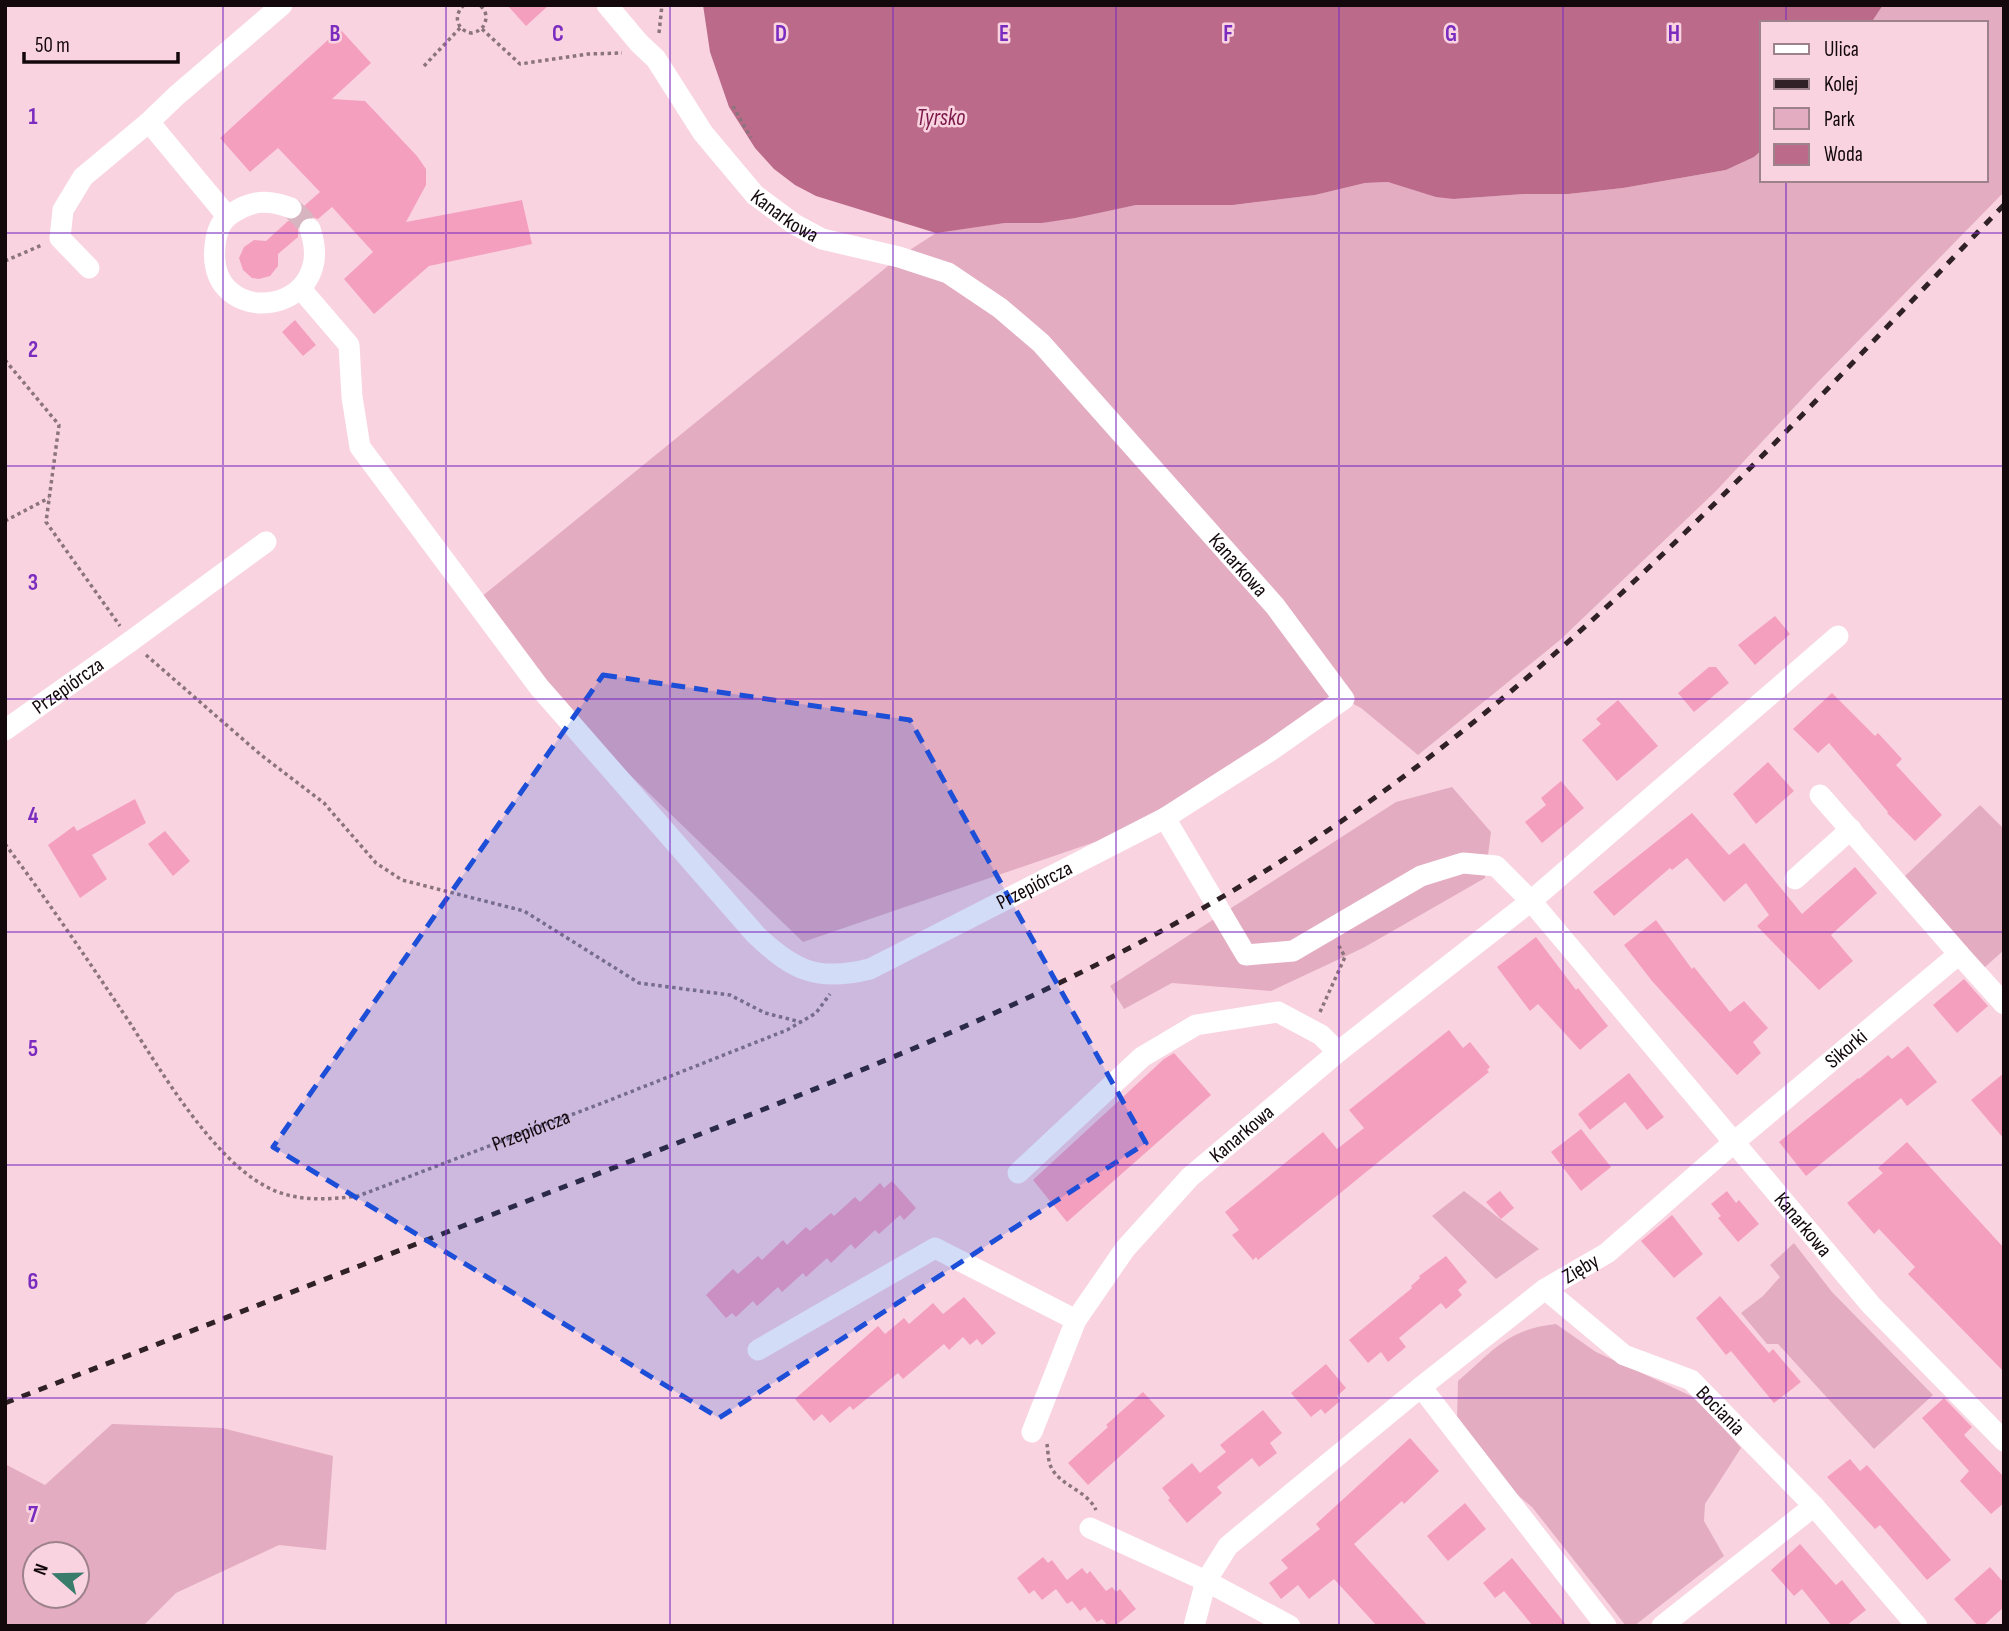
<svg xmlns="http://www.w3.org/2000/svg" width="2009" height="1631" font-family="'Sofia Sans Condensed',sans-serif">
<rect width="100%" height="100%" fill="#f9d4e0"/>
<path fill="#e3acc0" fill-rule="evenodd" d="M1883,5H2004V192L1816,384L1716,491L1560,640L1418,755L1361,708L1344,699L1165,818L803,942L539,687L475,602L899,257L936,233L955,229L1005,223H1041L1136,205H1233L1315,195L1365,183L1388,182L1454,199L1524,194H1568L1623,188L1726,170L1754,157L1762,150V180H1986V23H1871Z
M1452,787L1491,832L1485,878L1363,948L1271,991L1172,983L1124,1009L1110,986L1396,802Z
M1980,805L2004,829V950L1984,968L1905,876Z
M1464,1191L1539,1249L1496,1279L1432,1216Z
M1794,1243L1832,1292L1933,1395L1874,1449L1778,1344H1767L1741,1313L1763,1296L1780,1277L1770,1265Z
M1556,1324L1596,1352L1700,1400L1741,1448L1705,1504L1704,1521L1724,1556L1634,1626H1626L1532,1507L1503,1483L1457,1420L1458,1381C1493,1351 1507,1329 1556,1324Z
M112,1424L222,1428L333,1456L326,1550L279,1545L176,1593L143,1626H5V1464L45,1485ZM35,1554H77V1596H35Z"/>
<path fill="#bb6a8a" d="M703,5H1883L1871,23H1762V150L1754,157L1726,170L1623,188L1568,194H1524L1454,199L1436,197L1388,182L1365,183L1315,195L1257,202L1233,205H1136L1075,218L1042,223H1005L936,233L816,196L795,185L774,169L755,148L729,107L710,52Z"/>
<path fill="#f59fbf" d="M507,5H549L526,26Z
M340,29L371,63L332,99L365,101L417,156L426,169V185L406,222L522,200L532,244L429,266L374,314L344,279L373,252L332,207L318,219L309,216L301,219L298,225V237L278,254V266L270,276L259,279L252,278L243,270L239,258L244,247L254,240L266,241L288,221L299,218L304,206L320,192L278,148L250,172L220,138Z
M295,320L316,345L303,356L282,332Z
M1775,616L1790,634L1755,665L1738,645Z
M1709,667H1716L1729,683L1694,712L1678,693Z
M1832,693L1875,736L1878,733L1902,759L1896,765L1942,815L1915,841L1887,813L1888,812L1829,743L1818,753L1793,729Z
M1618,700L1658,746L1617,781L1582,740L1601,724L1596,719Z
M1768,762L1794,791L1756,824L1733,794Z
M1561,781L1584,808L1542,843L1525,822L1546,805L1541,798Z
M135,799L146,823L92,855L107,879L80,898L48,845L74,826L77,831Z
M1692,813L1729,855L1744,843L1802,914L1855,867L1877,893L1831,935L1853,961L1819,990L1757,926L1769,915L1746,883L1724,902L1687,858L1672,870L1670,868L1614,916L1593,892Z
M165,831L190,861L173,876L148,844Z
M1656,920L1692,969L1694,967L1730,1012L1744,1001L1768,1028L1753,1042L1761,1053L1737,1075L1652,981L1624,945Z
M1536,937L1576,990L1578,988L1608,1026L1580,1050L1538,1004L1530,1011L1497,967Z
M1964,979L1988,1006L1957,1033L1933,1005Z
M1449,1030L1463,1048L1470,1042L1490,1067L1487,1070L1489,1072L1258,1260L1256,1257L1253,1260L1232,1235L1239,1230L1225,1212L1323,1132L1337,1149L1364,1128L1349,1110Z
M1908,1046L1937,1082L1907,1106L1901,1098L1806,1176L1779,1142L1858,1078L1859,1079L1888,1055L1892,1059Z
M1174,1053L1211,1095L1067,1222L1033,1180L1164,1059Z
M1629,1073L1664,1117L1647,1130L1625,1102L1590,1130L1578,1114Z
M2004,1073V1139L1971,1100Z
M1581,1129L1611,1167L1581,1191L1551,1152Z
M1907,1142L2004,1248V1372L1908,1274L1915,1267L1879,1229L1874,1234L1847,1203L1883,1173L1878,1168Z
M892,1181L916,1208L904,1220L900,1215L879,1234L875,1230L855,1249L851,1244L831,1263L827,1258L806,1277L803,1273L782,1292L778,1287L757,1306L753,1301L736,1317L732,1313L726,1318L706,1295L733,1269L738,1274L758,1256L762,1260L783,1240L787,1245L806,1227L810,1231L831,1213L834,1216L855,1197L860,1202L880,1183L884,1188Z
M1500,1191L1514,1208L1501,1219L1486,1202Z
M1727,1191L1736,1203L1739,1200L1759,1224L1738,1242L1718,1218L1721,1216L1711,1204Z
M1672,1215L1703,1254L1674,1278L1641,1241Z
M1446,1256L1467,1282L1458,1290L1462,1295L1446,1309L1441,1303L1399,1338L1406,1347L1388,1362L1381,1352L1368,1363L1349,1340L1412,1288L1411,1286L1420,1278L1419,1276Z
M1720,1296L1769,1353L1773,1349L1801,1382L1774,1403L1731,1351L1726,1355L1696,1318Z
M964,1297L996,1333L982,1345L977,1339L970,1345L963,1337L949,1350L944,1344L903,1379L898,1373L853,1410L850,1406L830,1423L822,1414L814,1421L795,1399L878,1326L885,1334L904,1318L909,1324L933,1303L943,1314Z
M1326,1364L1346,1388L1337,1396L1340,1401L1325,1414L1321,1409L1311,1417L1291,1393Z
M1143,1392L1165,1416L1088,1485L1068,1463L1108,1427L1106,1425Z
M1944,1398L1972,1427L1964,1435L2004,1477V1503L1991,1514L1960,1481L1969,1471L1922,1418Z
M1263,1410L1282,1433L1270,1443L1277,1453L1259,1467L1252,1458L1217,1487L1222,1493L1187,1523L1168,1500L1170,1498L1162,1488L1192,1463L1200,1473L1226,1452L1220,1445Z
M1410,1438L1439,1471L1404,1504L1402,1501L1354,1544L1428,1626H1377L1334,1579L1309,1599L1298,1585L1281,1599L1269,1583L1288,1568L1281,1560L1320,1529L1316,1524Z
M1850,1459L1860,1471L1867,1465L1951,1560L1927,1580L1880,1525L1875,1529L1827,1477Z
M1465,1503L1486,1529L1448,1561L1427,1536Z
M1800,1544L1836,1585L1842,1580L1866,1610L1846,1626H1832L1802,1589L1794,1596L1771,1570Z
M1043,1557L1048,1563L1052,1560L1067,1580L1082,1568L1087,1574L1090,1571L1106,1591L1112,1587L1116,1592L1120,1589L1136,1609L1115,1626H1108L1102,1619L1097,1622L1085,1607L1080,1611L1072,1601L1067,1604L1056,1589L1042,1600L1034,1590L1029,1594L1017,1578Z
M1512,1558L1567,1626H1533L1504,1591L1495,1598L1483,1583Z
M1990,1567L2004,1583V1607L1983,1626H1978L1954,1599Z"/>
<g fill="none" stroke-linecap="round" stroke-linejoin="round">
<path stroke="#d6b5c0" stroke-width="21" stroke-dasharray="21 10" stroke-linecap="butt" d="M291,208L302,218L310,229"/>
<g stroke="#8c747c" stroke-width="3.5" stroke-dasharray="3.5 3.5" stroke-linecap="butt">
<path d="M464,5C453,15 456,30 471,33C483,31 488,23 485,11L480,5"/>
<path d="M482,29L520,64L588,54L622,53"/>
<path d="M659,33L662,5"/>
<path d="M424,66L460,28"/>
<path d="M733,106L751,138"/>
<path d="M5,261L42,245"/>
<path d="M5,360L59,425L46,522L120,626"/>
<path d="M5,521L49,498"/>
<path d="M146,655L261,755L324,803L376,863L402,880L524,911L639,983L730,995L765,1013L801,1022"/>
<path id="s1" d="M5,844C49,902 89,962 130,1023C162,1073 213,1158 265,1186C294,1202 326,1200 358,1196L610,1100L787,1030L816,1013L830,994"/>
<path d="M1320,1012L1345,957L1339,946"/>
<path d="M1047,1444C1048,1451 1048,1461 1051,1467C1060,1486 1087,1490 1096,1510"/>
</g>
<g stroke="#fff" stroke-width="21">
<path id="s2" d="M607,5L639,43L656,59L703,133L755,195L794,224L822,239L899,257L948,273L1000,308L1041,343L1275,606L1344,699L1273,749L1165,818L1246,955L1293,951L1421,876L1463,863L1496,866L1531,901L1871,1305L2004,1441"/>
<path d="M291,208C268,199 252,200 231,214C220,221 216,234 215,246C206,332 340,316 310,229"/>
<path d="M227,216L149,122L176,96L282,5"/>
<path d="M89,268L60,238L63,210L83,177L149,122"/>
<path id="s3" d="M301,289L349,345L352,397L360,447L539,687L756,935C794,971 818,982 870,969L1165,818"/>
<path id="s4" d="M5,730L131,641L266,542"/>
<path d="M1820,795L1959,954"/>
<path d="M1795,879L1851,829"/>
<path d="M1018,1173L1142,1057L1196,1025L1278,1012L1321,1035L1338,1052"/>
<path id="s5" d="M1545,1289L1624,1355L1691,1380L1814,1506L1917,1626"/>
<path d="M758,1350L935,1248L1076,1320"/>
<path d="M1421,1387L1606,1626"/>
<path id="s6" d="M1032,1432L1076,1320L1125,1249L1190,1177L1338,1052L1531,901L1838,636"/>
<path d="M1090,1528L1206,1581L1290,1626"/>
<path id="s7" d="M1194,1626L1206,1581L1228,1546L1421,1387L1545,1289L1607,1253L1733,1143L1959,954L2004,1004"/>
<path d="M1662,1626L1814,1506"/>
</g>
<path stroke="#2f2126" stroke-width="5" stroke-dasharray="9 9" stroke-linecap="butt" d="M5,1403C220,1320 434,1237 649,1154C883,1063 1114,975 1324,833C1583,659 1788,428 2004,205"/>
</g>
<path fill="#1d4ed8" fill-opacity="0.2" stroke="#1d4ed8" stroke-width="5" stroke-dasharray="14 9" stroke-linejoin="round" d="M603,675L910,720L1146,1143L719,1418L273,1147Z"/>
<path fill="none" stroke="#7b2cbf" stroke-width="2" stroke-opacity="0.55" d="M223,5V1626M446,5V1626M670,5V1626M893,5V1626M1116,5V1626M1339,5V1626M1563,5V1626M1786,5V23M1786,180V1626M5,233H2004M5,466H2004M5,699H2004M5,932H2004M5,1165H2004M5,1398H2004"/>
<g text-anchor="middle" stroke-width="5" stroke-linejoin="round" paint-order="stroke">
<g font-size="21" fill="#13080c" stroke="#f9d4e0">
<text dy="7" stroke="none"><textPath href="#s2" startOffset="278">Kanarkowa</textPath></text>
<text dy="7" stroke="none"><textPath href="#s2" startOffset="866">Kanarkowa</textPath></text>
<text dy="7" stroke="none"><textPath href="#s4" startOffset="77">Przepiórcza</textPath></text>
<text dy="7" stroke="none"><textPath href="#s3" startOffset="1116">Przepiórcza</textPath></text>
<text dy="7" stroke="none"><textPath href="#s7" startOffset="882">Sikorki</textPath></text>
<text dy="7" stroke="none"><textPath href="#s1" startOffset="712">Przepiórcza</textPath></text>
<text dy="7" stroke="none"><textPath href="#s6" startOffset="371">Kanarkowa</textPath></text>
<text dy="7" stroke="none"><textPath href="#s2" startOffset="2156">Kanarkowa</textPath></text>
<text dy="7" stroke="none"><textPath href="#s7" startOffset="537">Zięby</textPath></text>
<text dy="7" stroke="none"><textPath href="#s5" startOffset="217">Bociania</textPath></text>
</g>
<g font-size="23" font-style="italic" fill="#7b194a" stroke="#f9d4e0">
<text x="941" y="125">Tyrsko</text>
</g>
</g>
<g font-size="23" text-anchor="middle" font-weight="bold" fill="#7b2cbf" stroke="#f9d4e0" stroke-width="5" stroke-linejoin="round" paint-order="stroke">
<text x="335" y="41">B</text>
<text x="558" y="41">C</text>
<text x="781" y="41">D</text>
<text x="1004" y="41">E</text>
<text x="1228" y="41">F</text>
<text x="1451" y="41">G</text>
<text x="1674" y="41">H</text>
<text x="33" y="124">1</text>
<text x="33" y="357">2</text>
<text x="33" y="590">3</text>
<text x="33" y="823">4</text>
<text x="33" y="1056">5</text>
<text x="33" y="1289">6</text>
<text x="33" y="1522">7</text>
</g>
<rect width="2009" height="1631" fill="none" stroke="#13080c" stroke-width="14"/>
<rect x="1760" y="21" width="228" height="161" fill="#f9d4e0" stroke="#9d828b" stroke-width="2"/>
<rect x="1774" y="44" width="35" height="10" fill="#ffffff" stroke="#9d828b" stroke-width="2"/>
<text x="1824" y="56" font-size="21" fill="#13080c">Ulica</text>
<rect x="1774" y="79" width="35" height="10" fill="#2f2126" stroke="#9d828b" stroke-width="2"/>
<text x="1824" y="91" font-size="21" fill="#13080c">Kolej</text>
<rect x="1774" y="108" width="35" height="21" fill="#e3acc0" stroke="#9d828b" stroke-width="2"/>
<text x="1824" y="126" font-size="21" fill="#13080c">Park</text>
<rect x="1774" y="144" width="35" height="21" fill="#bb6a8a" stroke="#9d828b" stroke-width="2"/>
<text x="1824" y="161" font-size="21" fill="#13080c">Woda</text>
<g transform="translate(56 1575) rotate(290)"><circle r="33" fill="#f9d4e0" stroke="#9d828b" stroke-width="2"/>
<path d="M0-5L12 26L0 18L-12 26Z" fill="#3a7c6c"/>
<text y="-10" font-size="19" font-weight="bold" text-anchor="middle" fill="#13080c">N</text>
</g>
<path d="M24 52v10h154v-10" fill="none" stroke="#13080c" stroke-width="3.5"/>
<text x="35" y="52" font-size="21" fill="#13080c" stroke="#f9d4e0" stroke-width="5" paint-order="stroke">50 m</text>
</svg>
